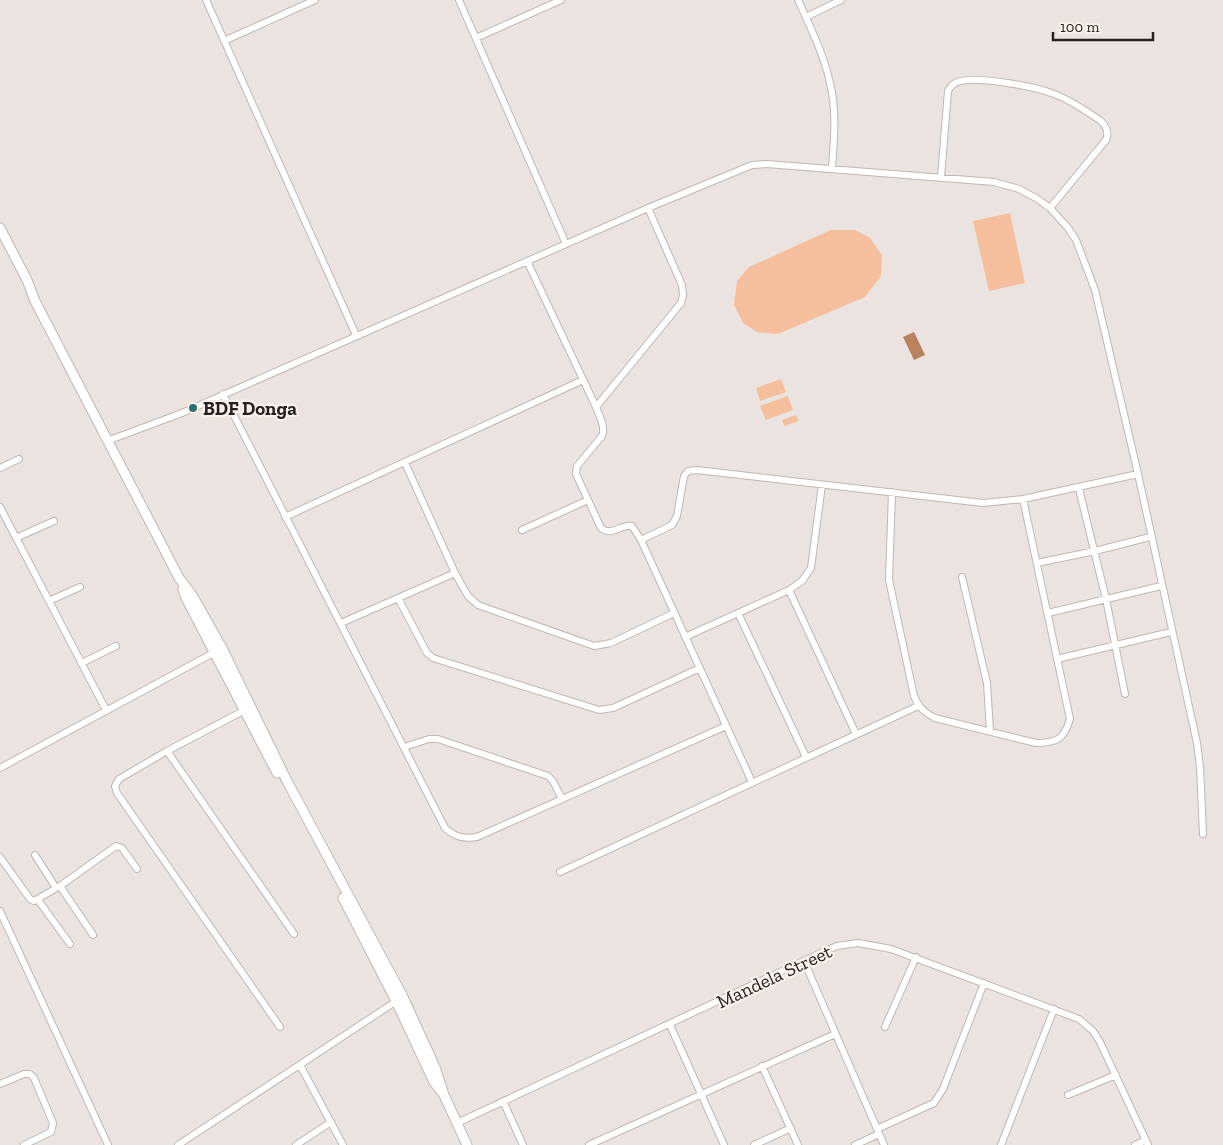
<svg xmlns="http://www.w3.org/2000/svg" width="1223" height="1145" font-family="'Zilla Slab',serif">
<rect width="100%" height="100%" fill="#ebe3df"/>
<path fill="#f5bf9e" d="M1010,213L1025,283L989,291L973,221Z
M831,230H855L869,237L882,255L881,276L865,297L778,334L757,332L743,323L734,305L737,281L749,267Z
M781,379L786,392L760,401L756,388Z
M788,396L793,410L766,420L760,406Z
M796,415L799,421L784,426L782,420Z"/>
<path fill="#ba815e" d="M914,332L925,355L914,360L903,337Z"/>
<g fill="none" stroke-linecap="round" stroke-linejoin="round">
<defs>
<path id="street" d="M206,0L356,335
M459,0L566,244
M798,0C810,26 824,55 830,83C837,111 834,140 832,168
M806,17L841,0
M476,38L561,0
M224,41L315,0
M941,177L948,91C950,88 951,85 955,83C971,74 1037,87 1054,94C1071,100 1086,111 1101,121C1106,126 1109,133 1106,140L1050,208
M527,261L596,407C599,416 606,427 602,436L577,466L576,474L601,528C612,537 620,524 632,526L641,540L752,782
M223,394L445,828C455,837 463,839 477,837L726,726
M596,407L681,303L683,295L682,285L648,208
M107,441L182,413L648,208L752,165L767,164L994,182L1019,189L1036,198L1050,208L1068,228L1076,240L1095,290L1138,474L1197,743L1200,767L1203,834
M405,463L455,573L468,596L478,605L594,646L611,643L674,613
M0,468L19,459
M1079,489L1106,599L1125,694
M892,492L889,580L914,696C919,708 924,712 935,718L1036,743C1057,743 1064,739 1070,719L1023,499
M0,507L106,710
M285,517L583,380
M522,530L588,500
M16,538L54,521
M641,540L672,525L677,516L684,476L688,471L697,470L983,503L1023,499L1138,474
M1037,563L1095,551L1150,537
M962,577L987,683L990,731
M789,590L856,734
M398,598L427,653L433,658L599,710L613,708L700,668
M49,601L80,587
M738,613L806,757
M1048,613L1161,586
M341,623L455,573
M685,637L789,590L802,581L811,568L822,485
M1057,659L1171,632
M82,663L116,646
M247,709L167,751L119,779L115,786L117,793L280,1027
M404,747L429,739H438L548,776L553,781L562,799
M167,751L294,934
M0,768L217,651
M35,855L56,888
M0,857L30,899L34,901L60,886L116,846L122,848L137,869
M560,872L918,706
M60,886L93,935
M38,900L70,944
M0,911L108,1145
M804,961L884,1145
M670,1025L724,1145
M885,1027L916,957
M300,1065L343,1145
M762,1066L798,1145
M0,1084L24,1074H30L34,1078L53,1123L51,1132L24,1145
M1068,1095L1116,1075
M503,1101L523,1145
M457,1123L827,950L837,946L858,943L891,949L1079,1019L1093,1031L1100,1042L1148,1145
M877,1129L934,1103L943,1089L984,983
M178,1145L398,1000
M296,1145L331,1122
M589,1145L835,1034
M754,1145L791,1128
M855,1145L879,1134
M1001,1145L1054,1009
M1135,1145L1146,1140"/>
<path id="secondary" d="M0,228L27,280L35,301L163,547L179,578L192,595L222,648L287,781L403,997L435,1067L444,1095
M183,589L186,598L277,773
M343,898L396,1001L434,1082L444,1095L467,1145"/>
</defs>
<use href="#street" stroke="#bfb7b3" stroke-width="8"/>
<use href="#secondary" stroke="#bfb7b3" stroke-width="11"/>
<use href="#street" stroke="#fff" stroke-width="6"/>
<use href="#secondary" stroke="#fff" stroke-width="9"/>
</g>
<circle fill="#277271" stroke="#f9f1ec" stroke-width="2" cx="193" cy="408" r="5"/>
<g text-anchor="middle" stroke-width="4.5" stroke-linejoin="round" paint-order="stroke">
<g font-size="19" font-weight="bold" fill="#242220" stroke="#f9f1ec" text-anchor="start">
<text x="203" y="415">BDF Donga</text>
</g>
<g font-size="19" fill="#242220" stroke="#f9f1ec">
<text transform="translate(774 976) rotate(-25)" y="7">Mandela Street</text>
</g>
</g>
<path d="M1053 32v8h100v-8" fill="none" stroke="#242220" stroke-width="2.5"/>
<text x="1060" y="32" font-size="15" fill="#242220" stroke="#f9f1ec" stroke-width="4" paint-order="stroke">100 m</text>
</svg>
